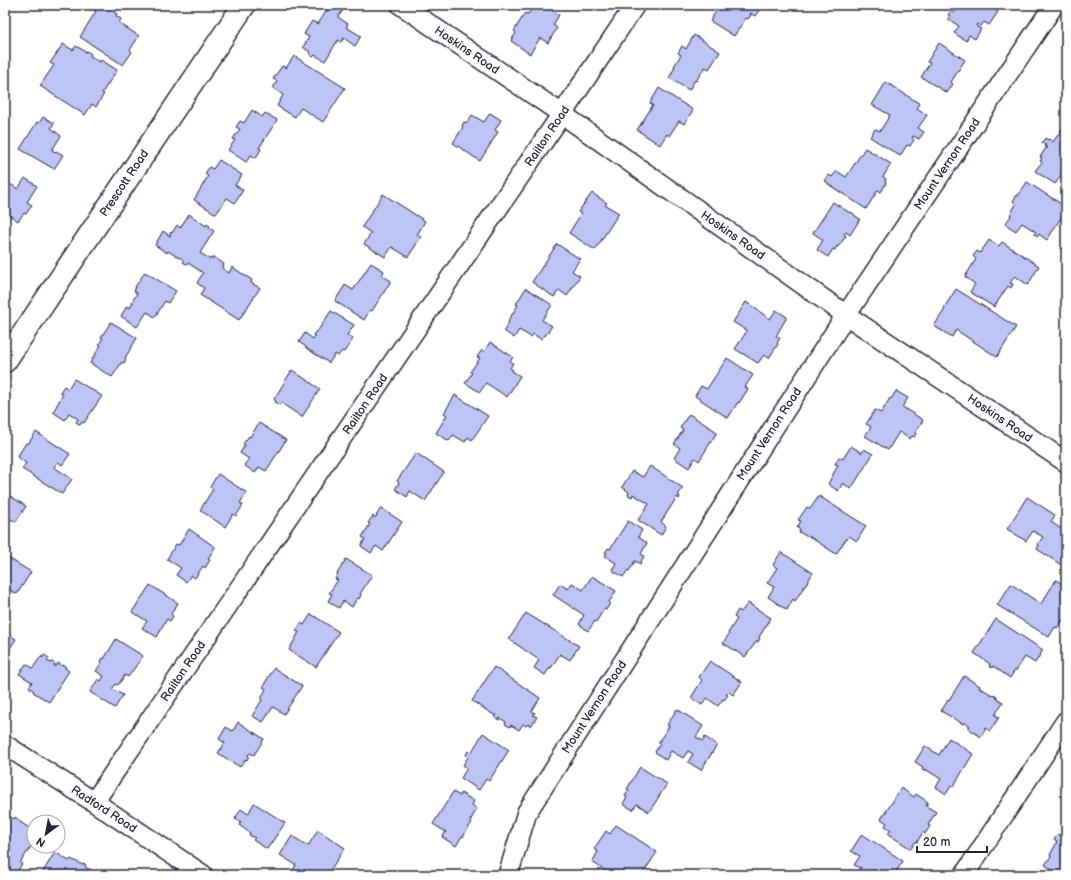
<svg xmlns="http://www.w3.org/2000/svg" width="1071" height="880" font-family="'Balsamiq Sans',sans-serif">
<rect width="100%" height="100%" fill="#fff"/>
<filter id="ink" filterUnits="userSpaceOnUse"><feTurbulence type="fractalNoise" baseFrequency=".025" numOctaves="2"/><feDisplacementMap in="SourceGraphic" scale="8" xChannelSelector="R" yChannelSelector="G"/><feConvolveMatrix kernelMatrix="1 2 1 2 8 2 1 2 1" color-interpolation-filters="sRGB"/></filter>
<g filter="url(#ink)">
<path fill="#bdc4f6" stroke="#22223b" d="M97,5H119L114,12L117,14L116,16L121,19L119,23L139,36L130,50L132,52L123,65L80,37L96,11L94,10Z
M332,5H337L344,9L338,17L348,24L346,27L361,36L355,46L344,38L341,42L338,40L325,61L315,55L313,57L309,54L310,52L303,47L309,37L304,34L312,21L318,24L327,10L328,11Z
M534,5H544L559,15L553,25L557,28L548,43L540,38L530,54L511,41L516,33L514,31L525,13L528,14Z
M720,5H763L755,16L750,13L751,15L748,19L746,18L734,36L710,21Z
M959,5H987L998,12L989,25L984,22L981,26L977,24L976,26L981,29L975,39L969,35L966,41L954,33L959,26L948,19L950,16L948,15L951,11L954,13Z
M694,35L720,52L709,69L705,67L696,81L695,80L689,90L669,78L675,67L674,66L681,55L678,53L682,46L686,49Z
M939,43L965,60L951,82L953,84L947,93L921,77L930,63L927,62Z
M63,44L73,50L76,46L86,52L87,51L91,54L90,56L100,62L101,60L117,70L102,93L104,94L96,107L92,104L85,115L40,86L54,65L50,63Z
M294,56L345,88L323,122L301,108L295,117L277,106L283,95L273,88L277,81L273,79L282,66L286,68Z
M886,82L920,104L917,108L927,115L918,128L924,132L919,139L913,136L912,138L914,140L910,146L907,145L900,156L870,137L875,129L880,131L890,115L872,105Z
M659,88L693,110L684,124L679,121L669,136L667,134L660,145L637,130L653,105L650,103Z
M252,110L262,117L265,113L277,120L259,148L261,149L256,158L251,155L246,162L228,150L235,140L233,139L240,129L236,127L240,121L244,123Z
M490,113L501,120L495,130L498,132L480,161L453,143L463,127L462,126L464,122L467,123L472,115L484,122Z
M43,117L54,123L51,128L61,136L52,150L55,152L56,151L63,155L54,169L20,149L37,122L39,123Z
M1062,129L1066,131V173L1064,175L1062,174L1055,184L1035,171L1042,162L1040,161L1042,158L1040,157L1046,148H1048L1044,146L1046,145L1042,143L1045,138L1048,140L1049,139L1053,142Z
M865,148L891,164L883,177L886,179L885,181L886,183L881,192L878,190L866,209L828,184V183L825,181L829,175L832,177L837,171L846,177Z
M219,160L242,175L235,185L243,190L235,203L227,198L216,214L194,200L208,176L205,174L209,167L213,169Z
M25,178L37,186L27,202L32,205L26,214L24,213L18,221L5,212V181L18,189Z
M1027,182L1066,207V210L1047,240L1039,234L1038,236L1034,234L1036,232L1022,223L1016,231L1005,224L1011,216L1010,215L1016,204L1013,201L1017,195L1018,196Z
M592,193L607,203L605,205L619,213L595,250L569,233L581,214L578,212Z
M383,194L425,221L417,235L421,237L408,257L392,247L385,257L364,244L371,233L362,227Z
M833,202L850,213L851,212L854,214V215L860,219L850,235L846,232L844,235L846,236L838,247L837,246L835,250L833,249L828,257L817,250L823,240L813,233Z
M189,214L206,226L207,224L210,226L209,228L214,231L200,253L210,259L211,258L212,259L214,257L224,264L222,268L229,273L232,267L252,280L251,283L260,288L239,320L200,295L204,288L197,283L203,273L188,263L186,264L183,262L184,261L180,257L179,258L168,251L167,253L155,245L163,231L170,236L171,235L170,234L171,232L172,233L177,225L180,228Z
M989,240L999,246L1002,242L1039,266L1028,285L1015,276L1010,283L1013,284L1011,288L1008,286L994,307L970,292L975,284L965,277L976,259L973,256L977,251L980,253Z
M557,244L580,259L572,271L580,276L567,296L559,290L554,297L532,282Z
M371,263L384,271L382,275L391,281L372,311L370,310L364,320L335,301L345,285L353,290Z
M145,272L176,291L168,303L165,301L155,317L147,312L137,327L121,316L127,306L130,308L133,302H132L137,293L134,291L136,287H135Z
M526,288L552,305L542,320L552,326L545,336L544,335L541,339L533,334L531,337L519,330L514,338L504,331L509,322L508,321L518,305L516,304Z
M956,289L1016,327L997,357L956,330L952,337L934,326L945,309L944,308Z
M746,302L770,319L776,310L787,317L776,336L780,338L777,343L778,344L769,358L764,355L758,363L735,349L747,331L733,322Z
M331,311L354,325L347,335L353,339L344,352L342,351L338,356L335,354L329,363L306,348V347L299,342L305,333L313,339L315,336L313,335L316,331L317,332Z
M111,322L137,338L125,358L126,359L124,363L122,362L112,377L90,363L101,345L99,344L103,338L101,337Z
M490,342L513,357L510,362L513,363L510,368L513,370L512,371L520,376L507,397L486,383L480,392L465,383L472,373L470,372L480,358L477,357L482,350L484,352Z
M727,358L753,375L745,387L748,389L739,403L738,402L728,418L695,396L701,386L707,389Z
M292,370L320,389L302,417L281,403L280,405L275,402L276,401L274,399Z
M74,379L102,396L84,423L82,422L80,425L76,422L78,419L69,413L65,420L53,412L63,394L60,392L64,386L68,389Z
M896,391L908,398L902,407L908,410H907L923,420L915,433L916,434L914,437L912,436L910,439L899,432L888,450L865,436L871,427L866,424L875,410L881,413L890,398L891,399Z
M455,395L488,416L472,440L468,437L465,442L453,435L449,441L436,433L447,415L444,413Z
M689,414L717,432L699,461L695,458L689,468L674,458L680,448L674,444L683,430L680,428Z
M259,423L286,440L266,471L259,467L255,473L244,465L249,459L240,453L245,445L243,444L249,436L250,437Z
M36,432L70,454L62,465L58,462L54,467L72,479L62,494L22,469L26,463L17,457L26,443L28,444Z
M851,446L862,453L864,449L873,454L851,489L843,483L838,491L828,484L838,465L835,464L839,457L843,459Z
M416,453L444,472L425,501L410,491L407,497L395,489L399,483L397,481Z
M650,466L683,488L678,495L680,496L679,499L677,497L661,522L666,526L661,535L638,520L649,504L633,494L632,497L628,495L629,492L622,487L632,471L643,477Z
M218,474L247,493L240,503L243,505L236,516L233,514L225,527L200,510L213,489L210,487Z
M5,493L26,506L16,522L11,519L5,529Z
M819,496L866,526L857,541L849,536L847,540L846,539L836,554L807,535L806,536L799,532L800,529L797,528L801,521L798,520L807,507L810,509Z
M1027,497L1055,515L1051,522L1066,532V568L1037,549L1039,545L1038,544L1043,537L1033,531L1026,541L1007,529Z
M381,508L402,522L383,551L376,546L371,553L361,546L365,539L362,537L370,524L368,523L373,516L375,518Z
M628,521L642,530L638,537L647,543L641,554L644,556L640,564L635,561L629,571L628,570L623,577L612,570L616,563L605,556L607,554L605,553L608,548L610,549Z
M189,529L215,547L208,559L210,560L205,568L203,566L195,578L191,575L186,582L176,575L181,568L167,559L176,544L179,545Z
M781,552L813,573L795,601L793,599L787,610L768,597L774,587L767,583L777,568L773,565Z
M5,556L31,572L17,594L5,587Z
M346,559L372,575L360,594L361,595L359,599L357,598L352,607L343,601L339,608L328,601L332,594L329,593L338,580L335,579L338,574H337Z
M592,576L616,591L609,602L610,603L606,610L604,609L596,622L595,621L588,631L579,624L584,615L553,595L560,584L568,589L572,583L583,590Z
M1056,580L1066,586V620L1064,619L1057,628L1055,627L1049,637L997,605L1011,584L1041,604Z
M150,585L178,603L171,614L173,616L170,621L167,619L160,630H161L157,637L142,628L147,621L132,612Z
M748,603L771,618L759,637L760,638L758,642L757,641L745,657L723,643L729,634L728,633L737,619L734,617L738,610L741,612Z
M526,613L579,646L570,660L560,654L551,668L550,667L545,675L534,668L539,660L509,639Z
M311,614L339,632L316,667L289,650L299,632L296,631L301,623L304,625Z
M996,619L1043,650L1035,663L1025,657L1016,671L1015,670L1010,678L993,666L992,668L989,666L990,664L974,653Z
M5,632L16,639L5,656Z
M116,639L143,656L128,677L125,675L118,685L116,684L112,689L123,695L115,708L90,692L98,679L101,681L104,676L96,671L102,662L101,661L103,658L104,659Z
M44,655L49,658L47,661L51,663L52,662L55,664L54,666H56L58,663L62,666L63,665L66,667L65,668L69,671L49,702L33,692L34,691L29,687L32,682L19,674L26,664L33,668L41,656L42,658Z
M710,661L742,682L733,695L728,691L726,694L728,695L724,700L723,699L718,706L707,698L702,705L691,698L702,680L699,677Z
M494,667L540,698L532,711L535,713L533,715L537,717L531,726L528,724L526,726L523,724L519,730L511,725L510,727L505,724L506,722L500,718L499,720L494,717L496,715H494L472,701Z
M274,668L302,686L284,714L273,707L263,722L252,716L262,700L261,699L266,689L263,687L266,683H265Z
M964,676L980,686L979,687L994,696V695L997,697L996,698L1003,702L995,715L999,717L990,731L986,728L981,737L968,728L970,726L964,722L963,724L941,711L947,702V701L948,699L949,700Z
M677,709L703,726L696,737L703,741L705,737L717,745L701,770L688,762L693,754L688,751L683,758L671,751L666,760L655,752L660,744L658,743L669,726L667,725Z
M238,722L264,739L254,755L250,753L248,755L249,756L247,760L246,759L240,767L218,753L225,743L219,739L226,727L233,731Z
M483,733L509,750L489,781L486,779L479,790L461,778L467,768L463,765L468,757L466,755L468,751L471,753Z
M949,738L973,754L953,787L951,786L946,794L936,787L941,779L925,769L924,771L922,770L923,767L915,762L925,746L939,755Z
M640,767L667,784L649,812L637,804L633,810L623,804L627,797L625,796L629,790L627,789Z
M901,788L914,797L916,794L928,802L926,806L936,812L928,825L930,826L925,834L923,832L917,842H915L911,849L888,834L891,830L885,826L887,823L881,819L895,798H894L896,795H897Z
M453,792L460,796L461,793L474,801L472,805L477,809L470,821L472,822L463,837L462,836L456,846L442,837L446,832L433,824Z
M254,803L285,823L267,849L253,840L255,838L249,835L250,833L239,825L241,822L235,819L241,809L248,814Z
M5,814L14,819L15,817L20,821V822L34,831V842L20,863L22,864L15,875H5Z
M616,825L657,852L642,875H612L592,862L598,852L594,849L606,831L610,834Z
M1066,829V875H1060L1045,865L1051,856L1050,855L1057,842L1054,840L1058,834L1062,836Z
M318,830L345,848L327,875H295L291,873L296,865L280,855L292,836L308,846Z
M862,834L903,861L894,875H856L859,869H860L861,867L860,868L854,865L860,856L851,851Z
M55,852L69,861L71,859L83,865L84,864L86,865L85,867L91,870L88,875H41Z"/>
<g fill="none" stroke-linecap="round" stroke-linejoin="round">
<defs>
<path id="street" d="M401,5L562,114L846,315L1066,462
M5,745L94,802L203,875
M94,802L562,114L635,5
M508,875L527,812L846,315L1054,5
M964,875L1066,721"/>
<path id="secondary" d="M5,361L244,5"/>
</defs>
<use href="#street" stroke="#22223b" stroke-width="22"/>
<use href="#secondary" stroke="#22223b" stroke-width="25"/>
<use href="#street" stroke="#fff" stroke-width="19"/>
<use href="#secondary" stroke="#fff" stroke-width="22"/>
</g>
</g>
<g text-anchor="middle" stroke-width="3" stroke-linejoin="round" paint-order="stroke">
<g font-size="12" fill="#22223b" stroke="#fff">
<text transform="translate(467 50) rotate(34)" y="4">Hoskins Road</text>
<text transform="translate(547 136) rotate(-56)" y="4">Railton Road</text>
<text transform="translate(947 164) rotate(-56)" y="4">Mount Vernon Road</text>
<text transform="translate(124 183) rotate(-56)" y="4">Prescott Road</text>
<text transform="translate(733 235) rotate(35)" y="4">Hoskins Road</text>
<text transform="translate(365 404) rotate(-56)" y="4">Railton Road</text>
<text transform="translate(1000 418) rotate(34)" y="4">Hoskins Road</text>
<text transform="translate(769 434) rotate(-57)" y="4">Mount Vernon Road</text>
<text transform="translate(183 671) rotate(-56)" y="4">Railton Road</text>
<text transform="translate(594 707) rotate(-57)" y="4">Mount Vernon Road</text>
<text transform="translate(104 809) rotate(33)" y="4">Radford Road</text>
</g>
</g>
<rect width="1071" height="880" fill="none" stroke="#fff" stroke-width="20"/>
<rect x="10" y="10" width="1051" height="860" fill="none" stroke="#22223b" stroke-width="1.5" filter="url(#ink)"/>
<g transform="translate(46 834) rotate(212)"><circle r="19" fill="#ffffff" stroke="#a7a7b1"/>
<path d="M0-3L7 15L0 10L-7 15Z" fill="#22223b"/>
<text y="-6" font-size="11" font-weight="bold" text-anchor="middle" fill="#22223b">N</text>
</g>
<path d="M917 846v6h70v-6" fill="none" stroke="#22223b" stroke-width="2"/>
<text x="923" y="846" font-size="12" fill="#22223b" stroke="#ffffff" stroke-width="3" paint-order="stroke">20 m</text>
</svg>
